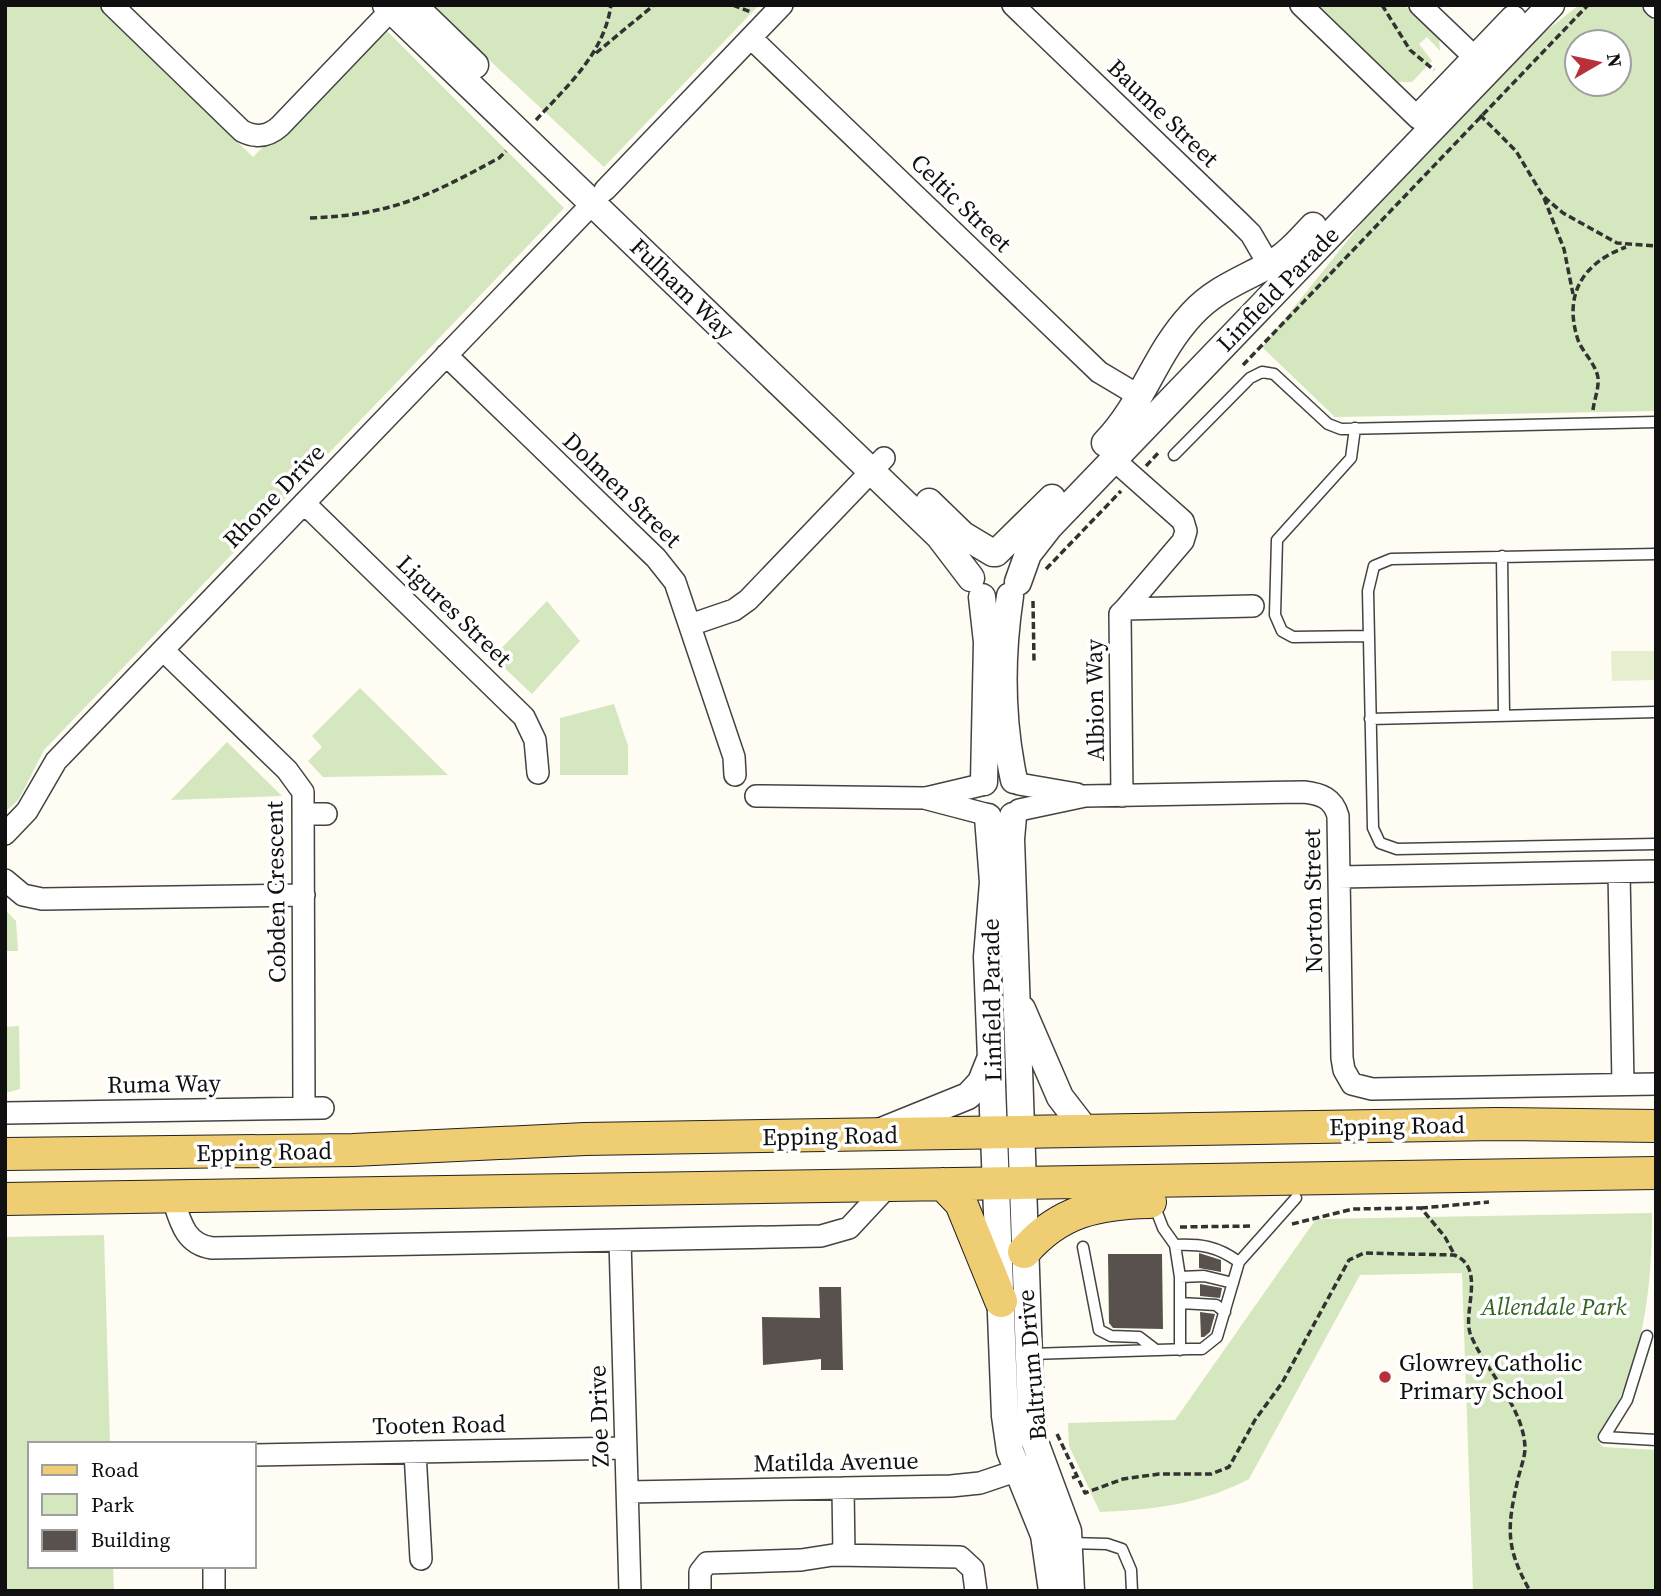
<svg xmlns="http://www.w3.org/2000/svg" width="1661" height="1596" font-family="'Source Serif 4',serif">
<rect width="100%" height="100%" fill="#fefcf3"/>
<path fill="#d5e7be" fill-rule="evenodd" d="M5,5H97L253,157L383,27L564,208L44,750L19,799L5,812Z
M430,5H759L604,167Z
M1317,5H1404L1439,39L1440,51L1427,37L1419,44L1432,61L1412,82H1398Z
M1579,5H1639L1656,22V411L1335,417L1262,347L1463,97ZM1577,42H1619V84H1577Z
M547,601L580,641L532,694L493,657Z
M360,688L448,775L323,777L308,761L322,747L312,736Z
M614,704L628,746V775H560V718Z
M227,742L282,796L171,800Z
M5,910L16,921L18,951H5Z
M19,1026L20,1089L5,1093V1027Z
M1652,1213C1652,1299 1642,1366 1598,1441L1603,1447L1656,1450V1591H1473L1462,1273L1360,1275L1249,1479C1201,1504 1153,1510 1100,1512L1069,1446L1068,1423L1175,1420L1316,1219Z
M104,1235L110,1444H30V1566H113L114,1591H5V1237Z"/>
<path fill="#e5efcf" d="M1611,651H1656V680L1612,681Z"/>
<path fill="#58514d" d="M1199,1253L1221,1260V1272L1199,1268Z
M1108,1254H1162L1163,1329L1113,1328L1109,1323Z
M1200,1284L1222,1288L1220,1298L1200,1296Z
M819,1287H841L843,1370H821V1359L763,1365L762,1317L820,1318Z
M1200,1312L1215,1314L1210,1332L1204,1337H1201Z"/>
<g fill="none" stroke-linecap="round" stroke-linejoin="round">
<defs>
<path id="service" d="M1355,428L1351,458L1277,540L1275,615L1282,631L1293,637L1369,636
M1174,455L1250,378L1262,372L1274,374L1328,424L1341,429L1656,422
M1656,554L1391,559L1374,566L1368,591L1373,828L1380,843L1397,849L1656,844
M1502,556L1504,715
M1370,719L1656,712
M1153,1202L1163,1228L1175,1245C1201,1244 1217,1246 1239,1262
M1175,1245L1180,1277V1350
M1083,1247L1099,1330L1111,1336L1139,1337L1156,1350
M1180,1277L1204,1276L1233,1283
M1180,1303L1216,1305L1225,1312
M1647,1336L1627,1400L1604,1437L1656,1440
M1030,1354L1189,1349H1202L1217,1337L1239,1262L1296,1198
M1069,1543L1107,1544L1122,1549L1131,1570L1132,1591"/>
<path id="minor" d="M112,5L242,131C256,138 268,137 280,126L391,10
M1013,5L1239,222L1251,234L1269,265
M1301,5L1418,118
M1420,5L1487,69
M1654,5L1656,7
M751,38L1099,372L1141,397
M605,190L782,5
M446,355L656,558L675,582L734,757L735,775
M1113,459L1183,521L1186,531L1183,541L1125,609
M304,503L524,717L535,740L538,773
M690,625L734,610L748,600L884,458
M163,650L287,770L303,792L304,1108
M1019,784L1077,794
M756,796L924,798L985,814
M1122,796L1120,614L1125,609L1253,606
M926,798L981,785
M1019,810L1085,796L1304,792C1321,794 1333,798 1338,816L1342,1058L1344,1070L1352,1084L1372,1089L1656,1084
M303,814H326
M5,834L27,811L56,761L593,203
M1619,872L1623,1084
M1339,877L1656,871
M5,880L23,895L42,899L304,895
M5,1113L323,1108
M172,1196C180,1220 184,1244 212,1248L821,1236L849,1228L889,1185
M620,1240L630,1591
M415,1452L421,1559
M254,1455L626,1448
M843,1488L844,1555
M628,1492L951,1486L980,1483L1030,1466
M214,1566V1591
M700,1591V1572L707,1563L801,1560L833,1555L960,1557L973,1569L976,1591"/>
<path id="tertiary" d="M386,5L939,536L971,578
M413,5L475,65
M1423,113L1513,19
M1105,443C1145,401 1153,356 1192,314C1214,290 1241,280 1269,265C1286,256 1300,240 1313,226
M929,502L963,535L993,553
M996,553L1052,498
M1018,582L1028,554L1049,527L1551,5
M1010,596C1001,656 1001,720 1014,780
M982,597L987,642L984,782
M1013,816L1011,839L1031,1415L1035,1442L1068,1531L1071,1591
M988,817L993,882L987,957L1005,1416L1010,1451L1044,1535L1052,1591
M1022,1009L1060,1097L1087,1132
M884,1130L968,1096L981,1082L991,1057"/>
<path id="primary" d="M5,1154L353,1150L585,1139L1497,1124L1656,1126
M943,1184L961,1203L1001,1301
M5,1199L1656,1173
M1024,1252C1059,1211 1098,1203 1150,1202"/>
</defs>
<use href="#service" stroke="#434343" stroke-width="13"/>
<use href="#minor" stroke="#434343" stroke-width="24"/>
<use href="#tertiary" stroke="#434343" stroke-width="29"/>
<use href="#primary" stroke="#212121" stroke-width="34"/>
<path stroke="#323232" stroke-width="3.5" stroke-dasharray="7 3.5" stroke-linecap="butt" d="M733,5L751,12
M1382,5L1410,50L1434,70
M596,53L654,5
M1480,115L1516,151L1543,196L1563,213L1617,243L1656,246
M536,120C567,86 604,54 611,5
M1544,198L1564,249L1573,294
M310,218C391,215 429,196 499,158L506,151
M1243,365L1588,5
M1593,410C1594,400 1599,389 1598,378C1596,364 1583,353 1578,340C1563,294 1583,263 1626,247
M1146,466L1160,451
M1046,569L1121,491
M1033,601L1034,661
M1421,1208L1489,1202
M1292,1224L1353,1209L1421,1208L1445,1237L1454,1254
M1180,1227L1253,1226
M1057,1434L1077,1476
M1072,1478L1077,1476L1085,1493L1123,1479L1159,1474H1211L1229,1467L1255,1420L1282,1383L1349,1260L1364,1253L1454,1255C1486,1267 1463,1310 1470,1333C1483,1368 1524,1406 1525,1448C1525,1457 1520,1470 1518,1479C1507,1527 1505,1547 1530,1591"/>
<use href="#service" stroke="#fff" stroke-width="10"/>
<use href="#minor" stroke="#fff" stroke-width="21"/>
<use href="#tertiary" stroke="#fff" stroke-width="26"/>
<use href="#primary" stroke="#efcd72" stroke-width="32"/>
</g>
<circle fill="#b7303a" stroke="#fff" stroke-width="2.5" cx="1385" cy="1377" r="7"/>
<g text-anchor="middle" stroke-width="7" stroke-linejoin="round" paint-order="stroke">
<g font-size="24" fill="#101010" stroke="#fff">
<text transform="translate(1163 113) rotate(44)" y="8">Baume Street</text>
<text transform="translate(961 203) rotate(44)" y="8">Celtic Street</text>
<text transform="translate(682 289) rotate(44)" y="8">Fulham Way</text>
<text transform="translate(1278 289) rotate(-46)" y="8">Linfield Parade</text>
<text transform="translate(622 490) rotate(44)" y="8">Dolmen Street</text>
<text transform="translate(274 496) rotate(-46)" y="8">Rhone Drive</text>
<text transform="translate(454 611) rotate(44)" y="8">Ligures Street</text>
<text transform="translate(1095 700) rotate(-91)" y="8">Albion Way</text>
<text transform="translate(276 892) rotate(-91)" y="8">Cobden Crescent</text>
<text transform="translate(1313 901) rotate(-91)" y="8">Norton Street</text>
<text transform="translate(992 1000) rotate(-91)" y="8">Linfield Parade</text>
<text transform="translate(164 1084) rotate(-1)" y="8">Ruma Way</text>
<text transform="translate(1397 1126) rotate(-1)" y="8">Epping Road</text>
<text transform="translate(830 1136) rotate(-1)" y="8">Epping Road</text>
<text transform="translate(264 1152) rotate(-1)" y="8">Epping Road</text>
<text transform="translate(1032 1365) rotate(-95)" y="8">Baltrum Drive</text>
<text transform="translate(599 1416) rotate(-92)" y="8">Zoe Drive</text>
<text transform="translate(439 1425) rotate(-1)" y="8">Tooten Road</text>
<text transform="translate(836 1462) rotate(-1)" y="8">Matilda Avenue</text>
</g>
<g font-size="24" font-style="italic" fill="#336424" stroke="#fff">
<text x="1554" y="1315">Allendale Park</text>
</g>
<g font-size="24" fill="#101010" stroke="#fff" text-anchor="start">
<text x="1399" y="1371">Glowrey Catholic<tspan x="1399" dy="28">Primary School</tspan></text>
</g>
</g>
<rect width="1661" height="1596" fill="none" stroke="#101010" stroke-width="14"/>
<rect x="28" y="1442" width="228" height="126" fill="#ffffff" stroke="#9f9f9f" stroke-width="2"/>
<rect x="42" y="1465" width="35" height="10" fill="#efcd72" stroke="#9f9f9f" stroke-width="2"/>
<text x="91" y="1477" font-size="21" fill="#101010">Road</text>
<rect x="42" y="1494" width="35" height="21" fill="#d5e7be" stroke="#9f9f9f" stroke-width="2"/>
<text x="91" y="1512" font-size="21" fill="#101010">Park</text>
<rect x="42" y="1530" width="35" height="21" fill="#58514d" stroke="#9f9f9f" stroke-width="2"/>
<text x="91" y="1547" font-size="21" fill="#101010">Building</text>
<g transform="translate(1598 63) rotate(81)"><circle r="33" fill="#ffffff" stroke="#9f9f9f" stroke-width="2"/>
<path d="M0-5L12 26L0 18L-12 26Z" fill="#b7303a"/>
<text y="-10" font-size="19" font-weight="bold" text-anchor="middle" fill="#101010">N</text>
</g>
</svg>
